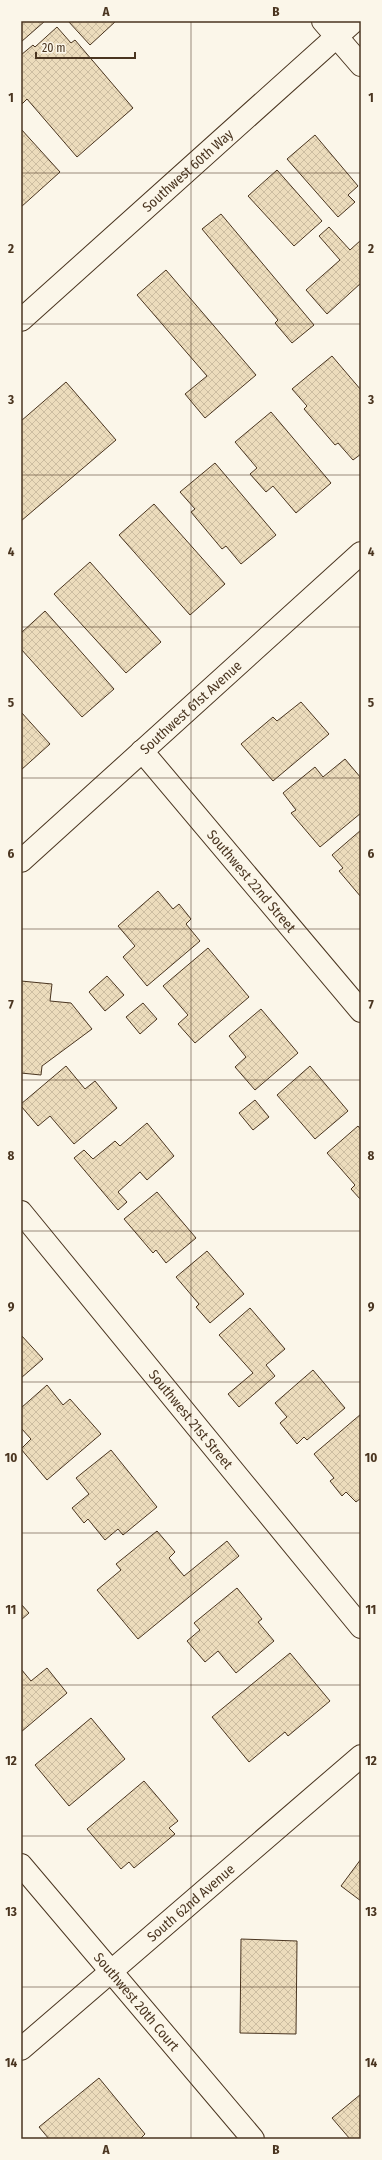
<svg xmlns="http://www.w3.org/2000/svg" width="382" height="2160" font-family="'Fira Sans Condensed',sans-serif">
<defs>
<pattern id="building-cross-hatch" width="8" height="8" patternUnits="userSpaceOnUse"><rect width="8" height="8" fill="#ecdcbc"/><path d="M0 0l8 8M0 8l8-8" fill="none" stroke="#ccbda1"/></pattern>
</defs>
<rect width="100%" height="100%" fill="#fbf6e9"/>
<path fill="url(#building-cross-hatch)" stroke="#4a3520" d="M21,21H45L21,42Z
M68,21H116L90,45Z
M57,27L71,43L75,40L133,108L77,157L27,99L21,105V55L33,45L35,47Z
M21,129L60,172L21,207Z
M315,135L358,186L348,195L355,202L338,217L287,159Z
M277,170L322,221L294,246L248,196Z
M221,214L314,325L292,343L275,323L278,320L202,229Z
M329,227L350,250L361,240V283L327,314L306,290L340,260L319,236Z
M166,270L256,375L205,418L185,394L207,376L137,295Z
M332,356L361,390V454L353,460L338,443L335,445L304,409L307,406L292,389Z
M66,382L116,440L21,521V421Z
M271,412L331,483L296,513L273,486L266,492L250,474L257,468L235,442Z
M215,463L276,535L241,564L226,546L222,549L191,512L195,509L180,492Z
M154,504L225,584L190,615L119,535Z
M90,562L161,642L126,673L54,594Z
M45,611L114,689L82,717L21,649V633Z
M301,702L329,734L273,781L241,744L273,717L277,721Z
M21,712L50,744L21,770Z
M345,759L361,778V813L320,847L291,813L296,810L283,793L315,767L323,777Z
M361,830V897L339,871L343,868L332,855Z
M158,891L173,909L179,904L191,919L186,924L200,941L147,986L123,957L135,946L118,926Z
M208,948L249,997L195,1043L178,1024L188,1015L163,986Z
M107,976L124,995L105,1011L89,992Z
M21,981L52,984L50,1001L71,1003L92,1029L42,1066L41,1075L21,1073Z
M143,1003L157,1019L140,1034L126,1017Z
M261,1009L298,1053L255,1090L235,1067L246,1057L229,1036Z
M66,1066L85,1089L95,1081L117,1108L74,1144L50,1116L38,1126L21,1106V1104Z
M310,1066L348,1111L315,1139L277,1095Z
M255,1100L269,1117L253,1130L239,1113Z
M147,1123L174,1156L147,1180L140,1172L118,1192L127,1202L118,1210L74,1158L84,1150L93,1159L115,1141L120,1146Z
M358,1126L361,1130V1200L351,1189L355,1185L327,1153Z
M157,1192L196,1238L166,1263L156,1250L153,1253L124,1219Z
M207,1251L244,1294L210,1323L196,1307L199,1304L176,1277Z
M250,1308L285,1349L266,1365L275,1376L239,1407L228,1394L253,1373L219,1335Z
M21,1335L43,1359L21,1378Z
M313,1370L345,1408L307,1440L304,1437L297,1444L280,1423L287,1417L275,1403Z
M47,1385L63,1405L70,1399L101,1434L47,1480L21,1449L31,1439L21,1428V1408Z
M361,1414V1498L356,1502L346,1492L342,1496L330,1481L334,1478L314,1454Z
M111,1450L157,1507L123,1535L118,1529L105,1540L88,1519L84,1523L72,1508L89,1494L76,1478Z
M157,1531L175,1552L169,1558L184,1576L227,1541L239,1556L138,1639L97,1590L121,1570L116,1564Z
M237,1588L262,1619L258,1622L274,1641L236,1673L218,1651L205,1662L187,1641L200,1630L194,1623Z
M21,1604L29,1613L21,1620Z
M290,1653L330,1701L288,1736L285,1732L249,1762L212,1717Z
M47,1668L67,1693L21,1732V1669L31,1681Z
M91,1718L125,1759L69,1806L35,1765Z
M144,1781L178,1821L169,1828L175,1834L134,1868L129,1862L121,1869L87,1829Z
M361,1859V1901L341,1886Z
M241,1939L297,1941L296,2034L240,2033Z
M99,2078L145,2134L140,2139H49L39,2127Z
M361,2094V2139H350L332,2118Z"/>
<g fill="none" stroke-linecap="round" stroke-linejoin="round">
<defs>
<g id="street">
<path d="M323,21L361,65"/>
<path id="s1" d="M21,320L354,21"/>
<path id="s2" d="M142,751L361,1011"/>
<path id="s3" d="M21,861L361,553"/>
<path id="s4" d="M21,1212L361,1627"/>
<path id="s5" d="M21,1865L253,2139"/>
</g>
<g id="secondary">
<path id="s6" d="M21,2049L361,1756"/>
</g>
</defs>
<use href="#street" stroke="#4a3520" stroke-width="24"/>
<use href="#secondary" stroke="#4a3520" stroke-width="24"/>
<use href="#street" stroke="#fbf6e9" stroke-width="22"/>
<use href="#secondary" stroke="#fbf6e9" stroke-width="22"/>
</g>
<path fill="none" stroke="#4a3520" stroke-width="1" stroke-opacity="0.55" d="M191,21V2139M21,173H361M21,324H361M21,475H361M21,627H361M21,778H361M21,929H361M21,1080H361M21,1231H361M21,1382H361M21,1533H361M21,1685H361M21,1836H361M21,1987H361"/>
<g text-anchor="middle" stroke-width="3" stroke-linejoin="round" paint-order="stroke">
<g font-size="14" fill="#4a3520" stroke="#fbf6e9">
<text dy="5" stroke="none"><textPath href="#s1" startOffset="224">Southwest 60th Way</textPath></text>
<text dy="5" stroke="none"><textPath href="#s3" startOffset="229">Southwest 61st Avenue</textPath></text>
<text dy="5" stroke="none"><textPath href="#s2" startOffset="170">Southwest 22nd Street</textPath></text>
<text dy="5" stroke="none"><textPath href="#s4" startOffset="268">Southwest 21st Street</textPath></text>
<text dy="5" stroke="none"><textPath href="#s6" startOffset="224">South 62nd Avenue</textPath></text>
<text dy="5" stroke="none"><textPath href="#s5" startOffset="179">Southwest 20th Court</textPath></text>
</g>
</g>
<rect width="382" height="2160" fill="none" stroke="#fbf6e9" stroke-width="44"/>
<path d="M36 52v6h99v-6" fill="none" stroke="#4a3520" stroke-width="2"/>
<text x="42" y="52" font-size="12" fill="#4a3520" stroke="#fbf6e9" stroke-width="3" paint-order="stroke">20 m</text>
<rect x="22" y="22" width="338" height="2116" fill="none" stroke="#4a3520" stroke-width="1.5"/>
<g font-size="13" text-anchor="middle" font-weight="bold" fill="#4a3520">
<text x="106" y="16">A</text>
<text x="276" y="16">B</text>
<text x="11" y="102">1</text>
<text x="371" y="102">1</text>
<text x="11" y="253">2</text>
<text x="371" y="253">2</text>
<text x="11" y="404">3</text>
<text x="371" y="404">3</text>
<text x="11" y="556">4</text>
<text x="371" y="556">4</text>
<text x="11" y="707">5</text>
<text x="371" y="707">5</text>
<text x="11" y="858">6</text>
<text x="371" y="858">6</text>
<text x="11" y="1009">7</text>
<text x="371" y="1009">7</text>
<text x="11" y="1160">8</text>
<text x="371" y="1160">8</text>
<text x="11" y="1311">9</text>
<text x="371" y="1311">9</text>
<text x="11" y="1462">10</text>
<text x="371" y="1462">10</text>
<text x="11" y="1614">11</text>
<text x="371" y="1614">11</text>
<text x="11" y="1765">12</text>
<text x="371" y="1765">12</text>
<text x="11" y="1916">13</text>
<text x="371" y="1916">13</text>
<text x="11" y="2067">14</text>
<text x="371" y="2067">14</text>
<text x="106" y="2154">A</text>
<text x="276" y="2154">B</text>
</g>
</svg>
